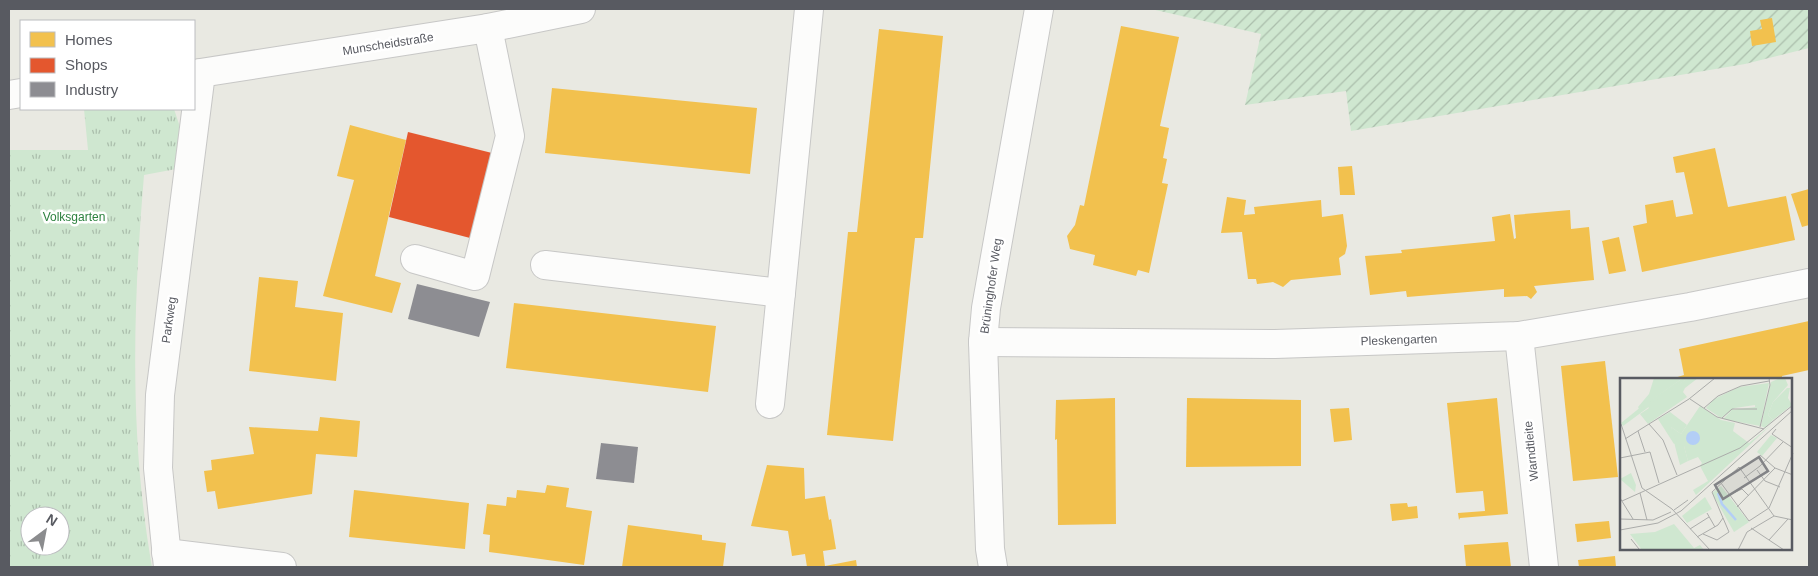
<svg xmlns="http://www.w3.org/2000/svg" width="1818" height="576" font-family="Arial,sans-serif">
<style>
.grass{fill:url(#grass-tufts);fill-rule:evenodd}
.garden{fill:url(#garden-furrows)}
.homes{fill:#f2c14e}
.shops{fill:#e4572e}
.industry{fill:#8d8d92}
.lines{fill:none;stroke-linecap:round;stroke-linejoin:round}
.minor-casing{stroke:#c7c7c6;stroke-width:30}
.minor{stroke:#fcfcfb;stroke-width:28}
.labels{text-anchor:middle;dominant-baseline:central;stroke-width:5;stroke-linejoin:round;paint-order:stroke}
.street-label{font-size:12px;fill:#585a61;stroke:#fff}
.park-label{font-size:12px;fill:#2e8240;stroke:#fff}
.inset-river{fill:none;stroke:#b3cef6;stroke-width:2.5}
.inset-road{fill:none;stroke:#abacaa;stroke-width:1}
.view{fill:#838487;fill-opacity:0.15;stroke:#838487;stroke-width:2.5}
.inset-edge{fill:none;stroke:#585a61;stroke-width:2.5}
</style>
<defs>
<pattern id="grass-tufts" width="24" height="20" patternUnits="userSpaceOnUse" patternTransform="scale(1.25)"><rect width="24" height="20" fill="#cfe7d0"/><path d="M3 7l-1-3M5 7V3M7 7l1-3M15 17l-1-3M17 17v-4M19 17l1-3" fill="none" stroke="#abbeac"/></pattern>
<pattern id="garden-furrows" width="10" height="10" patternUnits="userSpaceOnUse" patternTransform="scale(1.25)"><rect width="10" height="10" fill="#cfe7d0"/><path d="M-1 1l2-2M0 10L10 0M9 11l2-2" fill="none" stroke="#abbeac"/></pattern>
</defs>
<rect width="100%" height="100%" fill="#e9e9e2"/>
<path class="grass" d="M 84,109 L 174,109 L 181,130 L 176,169 L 144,175 C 133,306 129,437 152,567 L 9,567 L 9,150 L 88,150 ZM 30,516 L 60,516 L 60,546 L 30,546 Z"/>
<polygon class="garden" points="1151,9 1809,9 1809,48 1745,64 1351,131 1346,91 1245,105 1261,34"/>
<g class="homes">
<polygon points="1772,18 1776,42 1752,46 1750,31 1762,29 1760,20"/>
<polygon points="1121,26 1179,37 1160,126 1169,128 1163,158 1167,159 1162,183 1168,184 1149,273 1138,270 1136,276 1093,265 1095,255 1070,249 1067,236 1075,225 1080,205 1084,206"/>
<polygon points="879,29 943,36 923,238 915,238 893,441 827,435 848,232 857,232"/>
<polygon points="552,88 757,108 750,174 545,153"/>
<polygon points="350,125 406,140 375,276 401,283 392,313 323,296 354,180 337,176"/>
<polygon points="1715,148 1728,207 1786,196 1795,240 1642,272 1633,226 1647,223 1645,205 1673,200 1676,217 1693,214 1684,172 1676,173 1673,157"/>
<polygon points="1352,166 1355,195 1340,195 1338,167"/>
<polygon points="1809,189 1809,225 1802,227 1791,194"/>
<polygon points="1227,197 1246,200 1244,215 1255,214 1254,207 1321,200 1322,217 1343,214 1347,246 1345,254 1339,258 1341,275 1291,280 1283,287 1273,282 1257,284 1256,279 1248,279 1242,232 1221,233"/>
<polygon points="1570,210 1571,229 1589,227 1594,280 1534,286 1537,292 1531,299 1527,296 1504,297 1504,289 1407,297 1406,291 1370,295 1365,256 1402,253 1401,250 1495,241 1492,217 1510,214 1514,239 1516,238 1514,215"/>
<polygon points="1619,237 1626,271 1609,274 1602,241"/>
<polygon points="259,277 298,281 295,307 343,313 336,381 249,371"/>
<polygon points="514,303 716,326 708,392 506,368"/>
<polygon points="1809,321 1809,370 1782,376 1782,380 1668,380 1684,375 1679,349"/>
<polygon points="1605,361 1618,477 1573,481 1561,366"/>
<polygon points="1115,398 1116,524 1058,525 1057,439 1055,440 1056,400"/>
<polygon points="1187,398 1301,400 1301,466 1186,467"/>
<polygon points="1497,398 1508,514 1460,518 1459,520 1458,513 1485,511 1483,491 1456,493 1447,403"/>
<polygon points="1349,408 1352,440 1334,442 1330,409"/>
<polygon points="320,417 360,421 357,457 316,454 312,494 218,509 215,491 207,492 204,471 212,470 211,460 254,454 249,427 318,431"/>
<polygon points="767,465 804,468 805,499 825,496 829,520 831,519 836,549 823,551 825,566 856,560 857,567 807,567 805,554 792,556 788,531 751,526"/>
<polygon points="547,485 569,488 566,507 592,511 584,565 489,552 490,535 483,534 487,504 506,506 507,497 516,498 517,490 545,493"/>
<polygon points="354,490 469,503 465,549 349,537"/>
<polygon points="1407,503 1408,507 1417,506 1418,518 1392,521 1390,504"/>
<polygon points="1609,521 1611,538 1577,542 1575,524"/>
<polygon points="628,525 702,535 702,540 726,543 723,567 622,567"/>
<polygon points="1508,542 1511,567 1466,567 1464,545"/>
<polygon points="1615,556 1616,567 1579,567 1578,560"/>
</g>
<polygon class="shops" points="408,132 496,154 474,239 389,217"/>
<g class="industry">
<polygon points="417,284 490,302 479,337 408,319"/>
<polygon points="601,443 638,447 634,483 596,479"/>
</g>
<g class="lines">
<g class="minor-casing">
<g id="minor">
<polyline points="194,74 488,28 581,9"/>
<polyline points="9,95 21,93"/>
<polyline points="415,259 475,276 510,136 488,28"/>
<polyline points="545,265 781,293"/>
<polyline points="1519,336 1544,567"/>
<polyline points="983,342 1275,344 1519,336 1690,307 1809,283"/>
<polyline points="770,404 809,9"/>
<polyline points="166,553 282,567"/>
<polyline points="168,567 158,468 160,395 201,73"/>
<polyline points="993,567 990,549 983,342 986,308 1039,9"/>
</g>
</g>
<use href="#minor" class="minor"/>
</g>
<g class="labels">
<g class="street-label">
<text transform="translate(388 44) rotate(-9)">Munscheidstraße</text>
<text transform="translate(991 286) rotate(-82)">Brüninghofer Weg</text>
<text transform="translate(169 320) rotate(-82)">Parkweg</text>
<text transform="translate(1399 340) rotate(-2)">Pleskengarten</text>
<text transform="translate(1531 451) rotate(-96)">Warndtleite</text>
</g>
<g class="park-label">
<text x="74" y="217">Volksgarten</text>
</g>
</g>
<g transform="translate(1620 378)">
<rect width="172" height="172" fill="#e9e9e2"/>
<path d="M 63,0 L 68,0 L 3,48 L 1,45 L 22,28 ZM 149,5 L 140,48 L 103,41 L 112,32 L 135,29 L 135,27 L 115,30 L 101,40 L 86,30 L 94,21 L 119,9 ZM 167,10 L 170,10 L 168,20 L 172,27 L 153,42 L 148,37 L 153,24 ZM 80,28 L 101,42 L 115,45 L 113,53 L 129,65 L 152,46 L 76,117 L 73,112 L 88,103 L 80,88 L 82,85 L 78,79 L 68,83 L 64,68 L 55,68 L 51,49 L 61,56 ZM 11,95 L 16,107 L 15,114 L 0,101 ZM 101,108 L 129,144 L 114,154 L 92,115 Z" fill="#cfe7d0"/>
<path d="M 34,0 L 63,0 L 19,31 L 18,29 L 29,16 ZM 160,0 L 165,0 L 168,7 L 153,24 L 148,37 L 153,42 L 145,50 L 141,48 L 151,4 ZM 85,119 L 92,131 L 67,145 L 62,138 Z" fill="#cfe7d0"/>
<path d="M 54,146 L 74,170 L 80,167 L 84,172 L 22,172 L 10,156 L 35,154 Z" fill="#cfe7d0"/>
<path d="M 68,0 L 78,0 L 65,10 L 63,14 L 67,19 L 28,46 L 20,36 L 29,30 L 27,28 ZM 50,34 L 67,47 L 61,56 L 51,49 L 57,64 L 54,66 L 38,41 ZM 151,57 L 157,60 L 142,78 L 137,74 ZM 59,66 L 64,68 L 68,83 L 60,87 L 55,68 Z" fill="#cfe7d0"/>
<path d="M66 60a7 7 0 1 1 14 0a7 7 0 1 1-14 0Z" fill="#b3cef6"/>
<path class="inset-river" d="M 98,115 L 102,126 L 116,142"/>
<path class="inset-road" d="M 70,21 L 97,39 L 144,51M 84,30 L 98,18 L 121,8 L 149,3M 102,40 L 112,31 L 137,31M 1,46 L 22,110 L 52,131 L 90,172M 29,46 L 43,62 L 57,97M 140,49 L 150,7 L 149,0M 156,51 L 152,56 L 173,70M 18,53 L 25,74M 5,61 L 69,21 L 95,0M 140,77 L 155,90 L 173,97M 0,80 L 30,74 L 39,105M 137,92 L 145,103 L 160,109M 124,100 L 140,88 L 163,64M 101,105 L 129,143 L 149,130 L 173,75M 20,115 L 27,142M 107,118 L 122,111 L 129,118M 0,120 L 13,141M 2,123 L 120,70 L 173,27M 117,129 L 155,90M 54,132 L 68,122M 87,135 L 95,149M 0,141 L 33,142 L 51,134M 131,150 L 164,172M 70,151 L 89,139M 0,152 L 38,145 L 61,133 L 173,32M 83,156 L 97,162 L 109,154 L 103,140M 77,159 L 98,147 L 103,140 L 92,114 L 119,89 L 154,138 L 173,142M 11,161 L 19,171 L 16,172M 149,162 L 168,141M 118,172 L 127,154 L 154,138"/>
<path class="view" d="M 139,79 L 148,93 L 103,121 L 95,107 Z"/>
<rect width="172" height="172" class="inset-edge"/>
</g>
<rect width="1818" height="576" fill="none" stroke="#585a61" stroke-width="20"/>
<rect x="20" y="20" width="175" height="90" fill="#ffffff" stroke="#bcbdc0"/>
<rect x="30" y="32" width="25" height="15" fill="#f2c14e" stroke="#bcbdc0"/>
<text x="65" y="45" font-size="15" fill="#585a61">Homes</text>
<rect x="30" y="58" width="25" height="15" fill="#e4572e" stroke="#bcbdc0"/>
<text x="65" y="70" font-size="15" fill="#585a61">Shops</text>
<rect x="30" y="82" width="25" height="15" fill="#8d8d92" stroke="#bcbdc0"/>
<text x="65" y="95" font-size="15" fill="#585a61">Industry</text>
<g transform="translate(45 531) rotate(32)"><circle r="24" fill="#ffffff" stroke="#bcbdc0"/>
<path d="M0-4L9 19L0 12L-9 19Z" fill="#8b8c8e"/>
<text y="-8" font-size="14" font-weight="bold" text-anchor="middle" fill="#585a61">N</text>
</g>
</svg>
